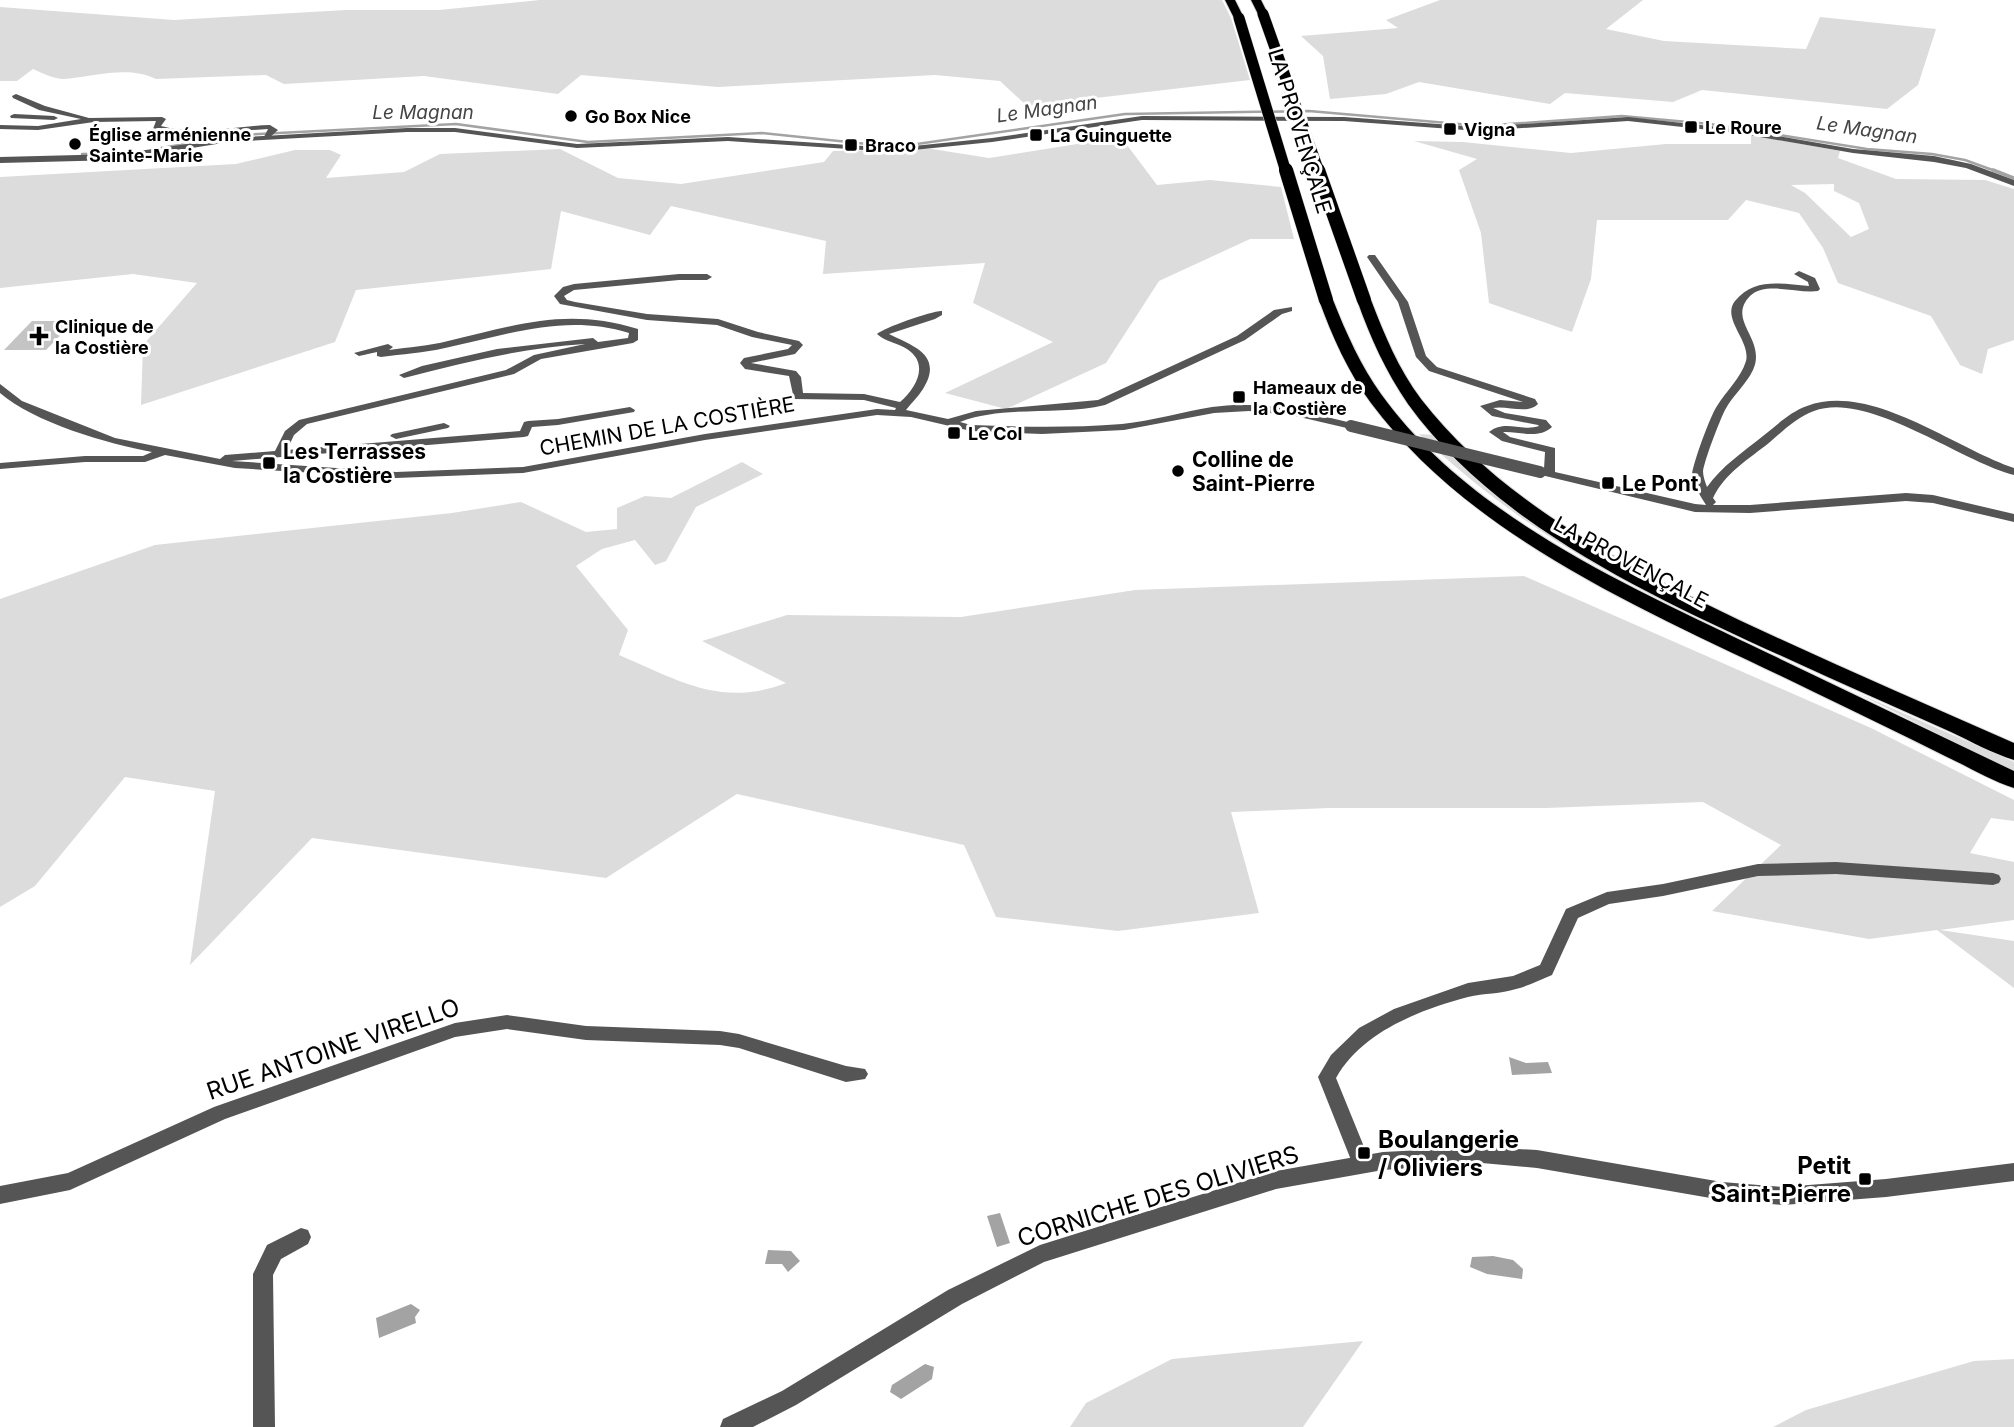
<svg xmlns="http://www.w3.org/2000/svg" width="2014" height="1427" font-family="Inter,sans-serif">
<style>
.green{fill:#dcdcdc;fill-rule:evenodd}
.water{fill:#a3a3a3}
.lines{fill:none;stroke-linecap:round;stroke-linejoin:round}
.stream-far1{stroke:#a3a3a3;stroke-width:2.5}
.stream{stroke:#a3a3a3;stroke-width:3.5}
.building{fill:#c4c4c4}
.motorway-casing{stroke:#dbdbdb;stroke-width:2}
.minor{fill:#555;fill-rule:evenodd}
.tertiary{fill:#555;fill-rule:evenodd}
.motorway{fill:#000;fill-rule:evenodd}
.motorway-bridge-far1-casing{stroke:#dbdbdb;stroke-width:12;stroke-linecap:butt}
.motorway-bridge-casing{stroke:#dbdbdb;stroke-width:15;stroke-linecap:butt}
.minor-bridge{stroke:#555;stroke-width:12}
.motorway-bridge-far1{stroke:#000;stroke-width:11}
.motorway-bridge{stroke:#000;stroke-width:14}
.poi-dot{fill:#000;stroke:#fff;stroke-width:2.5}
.labels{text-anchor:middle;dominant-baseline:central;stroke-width:6;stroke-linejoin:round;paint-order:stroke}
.far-poi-label{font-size:18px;font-weight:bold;fill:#000;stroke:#fff;text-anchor:start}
.far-water-label{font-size:19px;font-style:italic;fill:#444;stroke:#fff}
.street-label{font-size:21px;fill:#000;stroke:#fff}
.poi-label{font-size:21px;font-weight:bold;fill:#000;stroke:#fff;text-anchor:start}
.near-street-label{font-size:24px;fill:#000;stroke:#fff}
.near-poi-label{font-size:24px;font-weight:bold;fill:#000;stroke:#fff;text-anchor:start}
</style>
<rect width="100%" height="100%" fill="#fff"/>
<g class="green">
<path d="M 540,0 L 1222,0 L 1231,18 L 1250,80 L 1027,106 L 1000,81 L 935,75 L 718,87 L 581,75 L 558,94 L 424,76 L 284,84 L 266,75 L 156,79 C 126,65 95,77 64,79 C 54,79 42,73 33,69 L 17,81 L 0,81 L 0,7 L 174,20 L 346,10 L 439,10 Z"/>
<polygon points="1440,0 1643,0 1606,29 1664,41 1806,49 1820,17 1936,29 1918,85 1887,109 1702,90 1673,102 1565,93 1550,104 1419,82 1386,94 1330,99 1323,56 1301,36 1398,28 1386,20"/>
<path d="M 1751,135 L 1840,151 L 1838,158 L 1896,179 L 1985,180 L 2014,189 L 2014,340 L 1988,349 L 1982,374 L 1960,365 L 1931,316 L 1838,283 L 1823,248 L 1799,213 L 1746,200 L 1728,220 L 1597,220 L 1591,279 L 1572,332 L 1489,303 L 1481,233 L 1459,170 L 1477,159 L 1414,141 L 1463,142 L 1571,153 L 1666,144 L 1751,144 ZM 1834,184 L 1834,191 L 1859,203 L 1869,229 L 1851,237 L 1805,193 L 1791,185 Z"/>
<polygon points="1121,137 1157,185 1210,180 1281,187 1294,239 1250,239 1159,281 1106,363 1006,409 945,393 1053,342 973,303 985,263 823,274 826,241 671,206 650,235 561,211 551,269 356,290 335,342 141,405 143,345 197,283 133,274 0,288 0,177 236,164 295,150 330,150 341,155 326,178 404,172 440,154 560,149 618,178 681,184 824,162 833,151 932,149 989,158"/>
<path d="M 1419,434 L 1435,435 L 1587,555 L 1675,607 C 1575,557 1501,511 1419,434 Z"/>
<path d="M 742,462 L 763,474 L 696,507 L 666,561 L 655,565 L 635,540 L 602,549 L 576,566 L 628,630 L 619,655 C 678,680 721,708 786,683 L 702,641 L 787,615 L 961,617 L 1135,590 L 1524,576 L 1871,728 L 2014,800 L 2014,821 L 1991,818 L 1970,853 L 2014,862 L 2014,920 L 1940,930 L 2014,941 L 2014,988 L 1937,930 L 1869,939 L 1712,911 L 1781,845 L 1703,802 L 1546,808 L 1329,808 L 1231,812 L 1259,913 L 1118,931 L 996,917 L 964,845 L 737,794 L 606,878 L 312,838 L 190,965 L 215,791 L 125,777 L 35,886 L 0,907 L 0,599 L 155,545 L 452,513 L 521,502 L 586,532 L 617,529 L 617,508 L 645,496 L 671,498 Z"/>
<polygon points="1853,691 2014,762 2014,772"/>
<polygon points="1363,1341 1303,1427 1070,1427 1086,1403 1172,1359"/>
<polygon points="2014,1359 2014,1427 1773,1427 1806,1410 1974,1361"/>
</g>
<g class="water">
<polygon points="1509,1057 1526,1063 1548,1062 1552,1073 1512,1075"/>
<polygon points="1000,1213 1010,1243 997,1247 987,1216"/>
<polygon points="768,1250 791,1251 800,1261 788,1272 782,1264 765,1264"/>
<polygon points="1493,1256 1513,1260 1523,1269 1522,1279 1487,1274 1470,1267 1472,1257"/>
<polygon points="411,1304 420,1310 415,1317 416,1323 379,1338 376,1318"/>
<polygon points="925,1364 934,1367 932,1379 901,1399 890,1392 892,1385"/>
</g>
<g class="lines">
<g class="stream-far1">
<polyline points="155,149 240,135 456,124 588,142 762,133 896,147 1125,114 1309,111 1482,126 1622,116 1710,124 1867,149 1932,154 1965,160 1998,172"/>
<polyline points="82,154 131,153"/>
</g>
<polyline class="stream" points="1993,170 2014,178"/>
</g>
<polygon class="building" points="32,321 74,321 46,350 4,350"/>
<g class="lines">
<g class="motorway-casing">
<g id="motorway">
<polygon points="1225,0 1235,0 1244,18 1243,20 1235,20"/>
<polygon points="1251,0 1261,0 1268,14 1267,16 1259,16"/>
<path d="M 1326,296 L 1333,300 C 1346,333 1361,366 1381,394 C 1467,514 1622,583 1751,645 C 1839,687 1926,729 2014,771 L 2014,788 C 1991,781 1969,767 1947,757 C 1903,735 1858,713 1814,692 C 1661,617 1476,544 1371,403 C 1348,372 1332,336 1319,300 Z"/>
<path d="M 1364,296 L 1371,300 C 1384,334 1399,370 1421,399 C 1505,507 1632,569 1754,627 C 1840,667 1927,705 2014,743 L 2014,760 C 1992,753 1972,742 1951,732 C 1911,714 1870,696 1830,678 C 1684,611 1505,538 1408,404 C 1386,372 1370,337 1357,300 Z"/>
</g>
</g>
<g class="minor">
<path d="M 16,94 L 45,106 L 89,118 L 162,117 L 166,119 L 161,126 C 195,136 235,126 270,125 L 278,130 L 268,139 L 264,137 L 268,129 L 195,134 L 167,133 L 153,129 L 156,121 L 94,122 L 38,130 L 0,129 L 0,125 L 38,126 L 81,119 L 39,110 L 13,98 L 12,96 Z"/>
<polygon points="14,114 54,116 58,118 54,120 11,118 10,116"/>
<path d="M 1369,255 L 1375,255 L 1408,302 L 1426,356 L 1437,367 L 1535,399 L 1538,404 C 1527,415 1507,405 1493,408 L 1505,413 L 1546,420 L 1552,427 C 1537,440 1520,431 1503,432 L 1510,437 L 1555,448 L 1555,472 L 1695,504 L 1706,505 C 1701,497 1694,486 1692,476 C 1691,468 1711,414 1717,406 C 1726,391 1741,378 1746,361 C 1751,341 1721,319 1735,301 C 1755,277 1781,284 1809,286 L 1808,282 L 1794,274 L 1799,271 L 1815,278 L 1820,289 L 1818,291 C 1798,294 1766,281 1750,296 C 1726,321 1767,339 1753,370 C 1746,385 1732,396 1725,410 C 1719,422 1705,459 1703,471 C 1703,476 1705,482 1707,487 C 1722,466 1743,452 1763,436 C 1777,425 1790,412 1807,406 C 1871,382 1954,448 2014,468 L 2014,475 C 1960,461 1867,390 1814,411 C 1797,417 1784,430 1770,442 C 1749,459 1725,473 1713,498 L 1716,502 L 1713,505 L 1750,505 L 1906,493 L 1933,495 L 2014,514 L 2014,522 L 1933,503 L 1906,501 L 1750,513 L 1695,512 L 1537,474 L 1537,470 L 1544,469 L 1545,452 L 1502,441 L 1489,432 C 1505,419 1522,432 1539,426 L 1538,425 L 1492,416 L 1480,406 L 1500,400 L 1523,402 L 1429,371 L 1416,357 L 1398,302 L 1367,257 Z"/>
<path d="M 679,274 L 707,274 L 712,277 L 707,280 L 679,280 L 574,290 L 564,296 L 567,300 L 575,302 L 647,314 L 718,319 L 758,332 L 799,341 L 803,345 L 795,354 L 751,363 L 796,371 L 801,377 L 803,393 L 864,394 L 900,402 C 916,388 930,364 907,349 C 898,343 886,342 877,334 C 883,328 934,310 942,311 L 942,315 L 935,319 L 889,334 C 913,346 944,355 923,389 C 918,397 911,403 906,410 L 948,419 L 976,411 L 1098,400 L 1237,336 L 1274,310 L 1292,307 L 1292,311 L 1282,314 L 1245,340 L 1105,405 C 1059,416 1003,405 960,422 L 971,425 C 1021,427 1071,428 1122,424 C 1152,421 1182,412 1212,407 C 1260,400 1308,412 1355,424 L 1357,426 L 1351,429 L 1291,415 L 1249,411 L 1214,413 L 1124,430 L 1042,434 L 971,431 L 911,417 L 877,415 L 705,440 L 523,473 L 396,478 L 235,468 L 165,455 L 145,462 L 85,462 L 0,469 L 0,463 L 85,456 L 143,456 L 152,452 C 108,444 33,422 0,393 L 0,384 L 22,401 L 115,438 L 220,459 L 225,455 L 275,451 L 285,431 L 299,420 L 506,370 L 534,355 L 585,344 C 523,348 464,362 404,378 L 399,375 L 422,366 L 497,349 L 593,338 L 598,342 L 628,338 L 629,333 C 565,313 507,335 445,348 C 424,353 402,354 381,357 L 377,356 L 377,352 L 359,356 L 354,353 L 388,344 L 393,347 L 389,350 C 409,347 429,346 448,341 C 517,325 566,307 638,329 L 638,340 L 633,343 L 541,359 L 514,374 L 307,424 L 294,435 L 287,450 L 520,431 L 524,422 L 528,421 L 558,419 L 630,407 L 635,410 L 634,412 L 558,425 L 532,427 L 528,436 L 524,437 L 232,461 L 396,472 L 523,467 L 705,434 L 877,409 L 895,410 L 896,408 L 864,400 L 794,399 L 789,376 L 745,369 L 740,363 L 744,358 L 788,349 L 792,345 L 752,337 L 717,325 L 647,320 L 560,304 L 554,296 L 563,287 L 574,284 Z"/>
<polygon points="444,423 450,426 448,428 396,439 390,436 392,434"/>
<path d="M 1836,862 L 1993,873 L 1999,875 L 2001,879 L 1999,883 L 1993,885 L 1836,874 L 1758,876 L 1663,896 L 1609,904 L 1578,918 L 1552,975 C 1540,980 1528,986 1516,989 C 1501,994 1484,993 1468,997 C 1419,1010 1362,1032 1336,1078 L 1371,1164 L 1369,1170 L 1362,1173 L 1355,1170 L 1318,1077 L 1331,1055 L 1359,1028 L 1394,1009 L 1468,983 L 1513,976 L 1540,965 L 1566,909 L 1607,892 L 1663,884 L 1758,864 Z"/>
<polygon points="507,1015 586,1026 720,1031 739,1034 846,1066 865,1069 868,1074 865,1079 846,1082 739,1048 720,1045 586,1040 507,1029 455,1037 225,1119 70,1190 0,1204 0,1186 68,1173 214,1107 455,1023"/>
<polygon points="301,1228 308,1230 311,1237 308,1244 281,1259 273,1275 275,1427 253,1427 253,1274 267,1245"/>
</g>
<g class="tertiary">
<polygon points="1142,116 1344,117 1478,127 1628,117 1737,129 1853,149 1934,156 1971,164 2014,180 2014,186 1966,168 1934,162 1853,153 1737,133 1628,121 1478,131 1344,121 1142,120 992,142 894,152 728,141 577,148 455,132 407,132 229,142 118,160 0,163 0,157 118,154 229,138 407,128 455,128 577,144 728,137 894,148 992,138"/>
<polygon points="1482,1147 1537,1150 1722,1182 1783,1187 1886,1179 2014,1163 2014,1181 1886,1197 1783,1205 1722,1200 1537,1168 1482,1163 1383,1170 1276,1189 1044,1262 962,1304 796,1405 753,1427 720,1427 723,1419 782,1391 948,1290 1040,1245 1276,1171 1383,1152"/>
</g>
<use href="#motorway" class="motorway"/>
<g class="motorway-bridge-far1-casing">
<g id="motorway-bridge-far1">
<polyline points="1263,14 1319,172"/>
<polyline points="1239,18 1286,172"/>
</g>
</g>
<g class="motorway-bridge-casing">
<g id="motorway-bridge">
<polyline points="1286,170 1326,300"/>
<polyline points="1318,170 1364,300"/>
</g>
</g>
<polyline class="minor-bridge" points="1351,426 1540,472"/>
<use href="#motorway-bridge-far1" class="motorway-bridge-far1"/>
<use href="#motorway-bridge" class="motorway-bridge"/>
</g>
<g class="poi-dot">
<circle cx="571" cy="116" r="7"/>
<rect x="1684" y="120" width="14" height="14" rx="3.5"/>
<rect x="1443" y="122" width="14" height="14" rx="3.5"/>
<rect x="1029" y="128" width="14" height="14" rx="3.5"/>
<circle cx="75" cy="144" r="7"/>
<rect x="844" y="138" width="14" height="14" rx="3.5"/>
<path d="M35.5 325.5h7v7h7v7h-7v7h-7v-7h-7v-7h7z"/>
<rect x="1232" y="390" width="14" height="14" rx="3.5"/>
<rect x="947" y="426" width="14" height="14" rx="3.5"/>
<rect x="262" y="456" width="14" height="14" rx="3.5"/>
<circle cx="1178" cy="471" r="7"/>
<rect x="1601" y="476" width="14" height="14" rx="3.5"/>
<rect x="1357" y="1146" width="14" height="14" rx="3.5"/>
<rect x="1858" y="1172" width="14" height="14" rx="3.5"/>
</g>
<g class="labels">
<g class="far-poi-label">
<text x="585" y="116">Go Box Nice</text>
<text x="1705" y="127">Le Roure</text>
<text x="1464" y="129">Vigna</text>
<text x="89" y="134">Église arménienne<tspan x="89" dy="21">Sainte-Marie</tspan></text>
<text x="1050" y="135">La Guinguette</text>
<text x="865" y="145">Braco</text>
<text x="55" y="326">Clinique de<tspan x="55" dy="21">la Costière</tspan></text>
<text x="1253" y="387">Hameaux de<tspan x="1253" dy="21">la Costière</tspan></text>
<text x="968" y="433">Le Col</text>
</g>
<g class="far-water-label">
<text transform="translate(1047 109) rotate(-8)">Le Magnan</text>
<text x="423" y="112">Le Magnan</text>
<text transform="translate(1867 130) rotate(8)">Le Magnan</text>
</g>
<g class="street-label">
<text transform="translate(1300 131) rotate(73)">LA PROVENÇALE</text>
<text transform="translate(667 426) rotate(-10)">CHEMIN DE LA COSTIÈRE</text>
<text transform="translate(1631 562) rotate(28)">LA PROVENÇALE</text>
</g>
<g class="poi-label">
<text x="283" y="451">Les Terrasses<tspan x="283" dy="24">la Costière</tspan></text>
<text x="1192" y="459">Colline de<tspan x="1192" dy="24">Saint-Pierre</tspan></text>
<text x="1622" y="483">Le Pont</text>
</g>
<g class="near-street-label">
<text transform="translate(333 1049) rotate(-19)">RUE ANTOINE VIRELLO</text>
<text transform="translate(1158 1196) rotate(-17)">CORNICHE DES OLIVIERS</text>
</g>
<g class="near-poi-label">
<text x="1378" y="1139">Boulangerie<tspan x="1378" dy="28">/ Oliviers</tspan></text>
<text x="1851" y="1165" text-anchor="end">Petit<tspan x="1851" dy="28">Saint-Pierre</tspan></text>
</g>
</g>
</svg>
